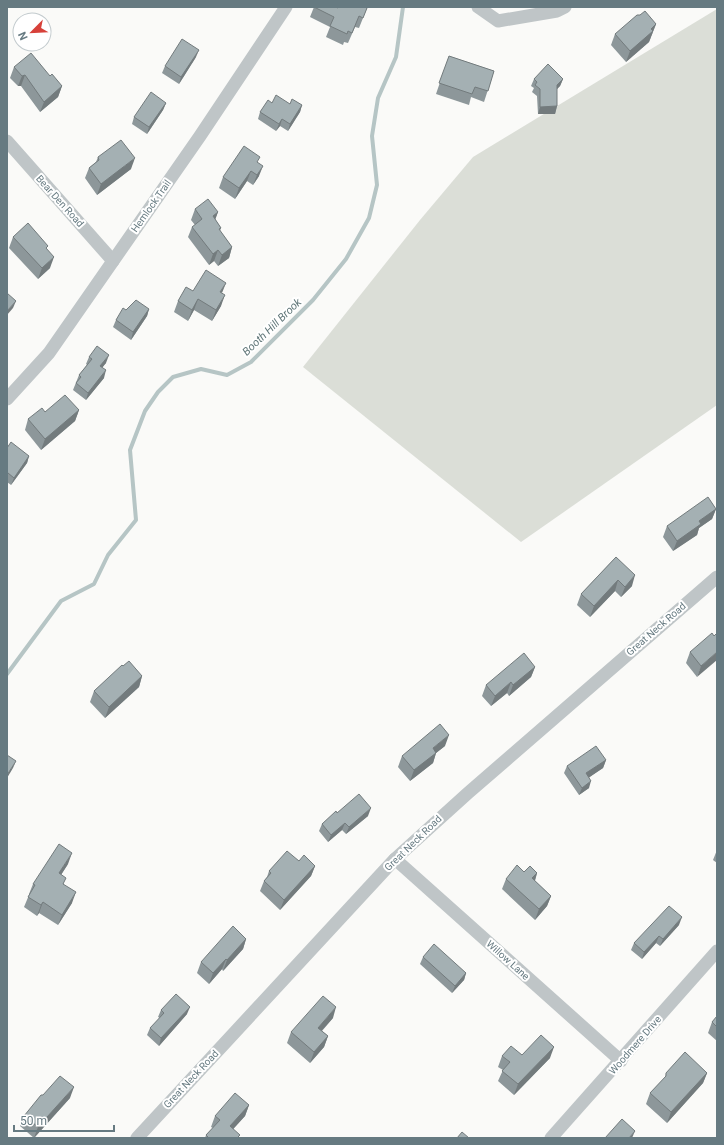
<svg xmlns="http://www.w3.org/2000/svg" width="724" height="1145" font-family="Roboto,sans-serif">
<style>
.green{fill:#dbded7}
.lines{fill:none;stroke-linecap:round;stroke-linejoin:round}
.stream{stroke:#b6c5c5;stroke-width:4}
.minor{stroke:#bfc5c7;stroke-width:13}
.wall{fill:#8d979a}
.shaded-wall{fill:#737b7d}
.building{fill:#a4b0b3;stroke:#737b7d}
.labels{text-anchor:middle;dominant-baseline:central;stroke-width:4;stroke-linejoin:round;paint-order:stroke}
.street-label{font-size:10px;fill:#667a81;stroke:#fff}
.water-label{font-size:11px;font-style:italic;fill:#62787a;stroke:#fff}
</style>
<rect width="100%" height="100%" fill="#fafaf8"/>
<polygon class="green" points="717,9 717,405 521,542 303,367 420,220 473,157"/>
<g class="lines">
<polyline class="stream" points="7,674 61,601 94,584 108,555 136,520 130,450 145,411 158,392 173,377 201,369 227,375 251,362 313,300 346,259 369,218 377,185 372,136 378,98 396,57 403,7"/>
<g class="minor">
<polyline points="478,7 498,21 557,11 565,7"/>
<polyline points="7,141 113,261"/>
<polyline points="7,399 49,353 200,136 286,7"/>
<polyline points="395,859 621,1061"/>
<polyline points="137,1138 395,859 468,793 717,577"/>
<polyline points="551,1138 717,951"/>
</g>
</g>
<g class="wall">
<polygon points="314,7 364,7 367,8 359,28 355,27 348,43 344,42 343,45 326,37 330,27 310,17"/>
<polygon points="656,24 649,42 626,62 611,45 615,34"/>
<polygon points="449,56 494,71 484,102 471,97 469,105 436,94"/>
<polygon points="196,57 179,84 162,73 165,66"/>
<polygon points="14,67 50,76 62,86 58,97 40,112 21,86 18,86 10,78"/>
<polygon points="534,79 563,79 560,86 557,89 557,106 555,114 538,114 537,96 532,92 534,88 531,86"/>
<polygon points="166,103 163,110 147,134 132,124 134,117"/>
<polygon points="272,103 302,105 300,112 288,131 280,126 276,131 258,119 260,112"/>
<polygon points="98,157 131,169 97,195 85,178 89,168 96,162"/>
<polygon points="258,162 259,176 253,185 247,181 235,199 219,188 223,177"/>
<polygon points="195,209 218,212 215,219 221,228 220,231 232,247 229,258 218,266 214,261 209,265 188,237 192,227 195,225 191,220"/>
<polygon points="13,237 47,249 50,268 38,279 9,248"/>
<polygon points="193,291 222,293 221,306 212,321 194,310 188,321 174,312 178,301"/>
<polygon points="149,309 147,316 131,340 113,327 116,320 126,310"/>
<polygon points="89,357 106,363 102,367 104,378 86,400 73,390 79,375 87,365 86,364"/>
<polygon points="79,410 75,421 41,450 25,430 28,419"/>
<polygon points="7,448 29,456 27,463 11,485 7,482"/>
<polygon points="716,509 712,519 699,528 697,535 673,551 663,537 667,526"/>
<polygon points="616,557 632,586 621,597 615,591 590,617 577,605 581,594"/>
<polygon points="714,636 697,677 686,663 690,652"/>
<polygon points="123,666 142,676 139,687 105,718 90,702 94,691"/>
<polygon points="535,667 531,677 509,696 507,693 491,706 482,696 486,685"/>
<polygon points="445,746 436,753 433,763 410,781 398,767 402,756"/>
<polygon points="606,760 603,768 589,777 589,788 579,795 564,773 567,766"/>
<polygon points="337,813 368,816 346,834 342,830 328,842 319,831 322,824"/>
<polygon points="717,850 717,863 713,860"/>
<polygon points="299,861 315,866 311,876 280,910 260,891 264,881 267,877 269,871"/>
<polygon points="68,864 61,875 64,885 72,903 58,925 39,913 37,916 24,907 29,895 29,894 33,884"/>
<polygon points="524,872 537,873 535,881 551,896 547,906 535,920 502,889 506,879"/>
<polygon points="679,925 660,946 656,943 642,959 631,950 634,943"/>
<polygon points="246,939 243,949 223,971 222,969 209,984 197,973 201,962"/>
<polygon points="423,957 466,973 464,980 452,993 420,964"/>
<polygon points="161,1010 187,1014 159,1046 147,1035 150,1028 160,1018 158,1017"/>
<polygon points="717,1016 717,1041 708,1033 712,1022"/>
<polygon points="333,1018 322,1031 328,1036 324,1047 310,1063 287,1043 291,1032"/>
<polygon points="522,1055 550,1058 514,1095 498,1081 503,1070 498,1067 502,1056"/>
<polygon points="666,1073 707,1073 703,1083 667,1123 646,1104 650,1093 665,1078"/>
<polygon points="70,1098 34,1138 20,1126 24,1116"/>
<polygon points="249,1105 245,1116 233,1129 239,1138 205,1138 206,1135 213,1128 211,1127 215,1116"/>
</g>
<g class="shaded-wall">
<polygon points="656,24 649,42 626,62 630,51 651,29"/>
<polygon points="199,50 196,57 179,84 181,77"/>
<polygon points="25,75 21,86 18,86 22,76"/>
<polygon points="563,79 560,86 554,92 557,85"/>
<polygon points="62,86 58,97 40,112 44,102"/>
<polygon points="166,103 163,110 147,134 149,127"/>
<polygon points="302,105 300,112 288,131 290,124"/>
<polygon points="557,106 555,114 538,114 540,107"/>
<polygon points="282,119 280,126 276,131 279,124"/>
<polygon points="135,158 131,169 97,195 101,184"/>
<polygon points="263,166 259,176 253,185 257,175"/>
<polygon points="251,171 247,181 235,199 239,188"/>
<polygon points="218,212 214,223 213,216"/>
<polygon points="232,247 229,258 218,266 222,255"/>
<polygon points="218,250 214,261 209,265 213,254"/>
<polygon points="54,257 50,268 38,279 42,268"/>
<polygon points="226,283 222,293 220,292"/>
<polygon points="225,295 221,306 212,321 216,310"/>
<polygon points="198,299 194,310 188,321 192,310"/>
<polygon points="16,301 13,308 7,315 7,311"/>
<polygon points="149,309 147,316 131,340 133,332"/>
<polygon points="109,355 106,363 98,373 100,366"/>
<polygon points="106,370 104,378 86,400 88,393"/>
<polygon points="79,410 75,421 41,450 45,439"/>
<polygon points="29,456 27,463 11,485 14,478"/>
<polygon points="716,509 712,519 699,528 697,535 673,551 677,541 699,521"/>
<polygon points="635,575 632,586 621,597 625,587"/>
<polygon points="618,580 615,591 590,617 594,606"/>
<polygon points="717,652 717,660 697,677 701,666"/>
<polygon points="535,667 531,677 509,696 513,685"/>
<polygon points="142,676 139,687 105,718 109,707"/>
<polygon points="511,682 507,693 491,706 495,696"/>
<polygon points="449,735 445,746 436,753 433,763 410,781 414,770 433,748"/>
<polygon points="606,760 603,768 584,781 586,773"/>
<polygon points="16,761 13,768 7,778 7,775"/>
<polygon points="591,781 589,788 579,795 582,788"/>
<polygon points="371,808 368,816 346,834 349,827"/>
<polygon points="345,823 342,830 328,842 331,835"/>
<polygon points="72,853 68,864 55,884 59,873"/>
<polygon points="315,866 311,876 280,910 284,900"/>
<polygon points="537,873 534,883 532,878"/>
<polygon points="76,892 72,903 58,925 62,915"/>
<polygon points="551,896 547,906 535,920 539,909"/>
<polygon points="43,902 39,913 37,916 41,905"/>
<polygon points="682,917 679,925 660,946 663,939"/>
<polygon points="659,936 656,943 642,959 644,952"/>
<polygon points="246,939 243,949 223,971 227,960"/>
<polygon points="226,959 222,969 209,984 213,973"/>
<polygon points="466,973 464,980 452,993 455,986"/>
<polygon points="190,1007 187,1014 159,1046 161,1038"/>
<polygon points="336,1007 333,1018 314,1039 318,1028"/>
<polygon points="328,1036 324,1047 310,1063 314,1052"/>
<polygon points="554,1047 550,1058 514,1095 518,1084"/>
<polygon points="707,1073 703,1083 667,1123 671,1112"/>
<polygon points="74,1087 70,1098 34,1138 38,1127"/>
<polygon points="249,1105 245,1116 226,1137 230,1126"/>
<polygon points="635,1131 632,1138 629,1138"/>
</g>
<g class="building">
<polygon points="314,7 336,7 338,8 338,7 364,7 367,8 363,18 359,16 352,33 348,31 347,34 330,26 334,17"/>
<polygon points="645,11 656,24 651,29 653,31 630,51 615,34 637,15 640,15"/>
<polygon points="182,39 199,50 181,77 165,66"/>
<polygon points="31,53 50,76 52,74 62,86 44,102 25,75 22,76 14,67"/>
<polygon points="449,56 494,71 488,91 475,87 472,94 439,83"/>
<polygon points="548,64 563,79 557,85 557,106 540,107 540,89 535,85 537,82 534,79"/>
<polygon points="151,92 166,103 149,127 134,117"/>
<polygon points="276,95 290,104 292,99 302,105 290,124 282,119 279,124 260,112 268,100 272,103"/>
<polygon points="121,140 135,158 101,184 89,168 99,160 98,157"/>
<polygon points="244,146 260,157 257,162 263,166 257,175 251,171 239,188 223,177"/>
<polygon points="208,199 218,212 213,216 221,228 219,229 232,247 222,255 218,250 213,254 192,227 202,219 195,209"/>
<polygon points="28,223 48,246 46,248 54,257 42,268 13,237"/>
<polygon points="206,270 226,283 220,292 225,295 216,310 198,299 192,310 178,301 186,287 193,291"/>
<polygon points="7,293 16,301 7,311"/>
<polygon points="136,300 149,309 133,332 116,320 123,308 126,310"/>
<polygon points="97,346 109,355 100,366 106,370 88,393 76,383 81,377 79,375 92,359 89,357"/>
<polygon points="65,395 79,410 45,439 28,419 42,408 45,412"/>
<polygon points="11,442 29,456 14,478 8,473 7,474 7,448"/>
<polygon points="708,497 716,509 699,521 701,524 677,541 667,526"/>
<polygon points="616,557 635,575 625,587 618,580 594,606 581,594"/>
<polygon points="712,633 714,636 717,633 717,652 701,666 690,652"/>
<polygon points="524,653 535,667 513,685 511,682 495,696 486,685"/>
<polygon points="129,661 142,676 109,707 94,691 122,665 123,666"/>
<polygon points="440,724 449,735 433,748 436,753 414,770 402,756"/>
<polygon points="596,746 606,760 586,773 591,781 582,788 567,766"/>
<polygon points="7,755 16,761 7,775"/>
<polygon points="359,794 371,808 349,827 345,823 331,835 322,824 336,811 337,813"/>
<polygon points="59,844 72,853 59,873 66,878 63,884 76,892 62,915 43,902 41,905 28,897 35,885 33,884"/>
<polygon points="287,851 299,861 304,855 315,866 284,900 264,881 271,873 269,871"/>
<polygon points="517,865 524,872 530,866 537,873 532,878 551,896 539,909 506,879"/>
<polygon points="669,906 682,917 663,939 659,936 644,952 634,943"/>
<polygon points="233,926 246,939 227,960 226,959 213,973 201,962"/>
<polygon points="434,944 466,973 455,986 423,957"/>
<polygon points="176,994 190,1007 161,1038 150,1028 164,1013 161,1010"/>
<polygon points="323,996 336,1007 318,1028 328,1036 314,1052 291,1032"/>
<polygon points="717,1016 717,1027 712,1022"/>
<polygon points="541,1035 554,1047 518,1084 502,1071 510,1062 502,1056 511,1046 522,1055"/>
<polygon points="685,1052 707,1073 671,1112 650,1093 666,1076 666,1073"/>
<polygon points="60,1076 74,1087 38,1127 24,1116 41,1095 43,1095"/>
<polygon points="235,1093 249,1105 230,1126 240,1135 237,1138 209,1138 206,1135 220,1120 215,1116"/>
<polygon points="622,1119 635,1131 629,1138 605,1138"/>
<polygon points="462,1132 469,1138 457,1138"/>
</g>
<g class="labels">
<g class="street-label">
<text transform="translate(60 201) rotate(48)">Bear Den Road</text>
<text transform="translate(151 206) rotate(-55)">Hemlock Trail</text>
<text transform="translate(656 629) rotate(-41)">Great Neck Road</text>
<text transform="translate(413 843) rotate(-44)">Great Neck Road</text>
<text transform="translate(508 960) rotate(42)">Willow Lane</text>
<text transform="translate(635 1045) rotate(-49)">Woodmere Drive</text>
<text transform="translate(191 1079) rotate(-47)">Great Neck Road</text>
</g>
<g class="water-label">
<text transform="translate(272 327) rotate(-44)">Booth Hill Brook</text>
</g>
</g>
<rect width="724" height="1145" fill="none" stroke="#667a81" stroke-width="16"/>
<g transform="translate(32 32) rotate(246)"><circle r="19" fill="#ffffff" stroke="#c2cacd"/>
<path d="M0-3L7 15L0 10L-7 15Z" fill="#d7413a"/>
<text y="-6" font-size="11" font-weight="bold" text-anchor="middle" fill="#667a81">N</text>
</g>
<path d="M14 1125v6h100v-6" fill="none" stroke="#667a81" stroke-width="2"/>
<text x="20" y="1125" font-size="12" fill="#667a81" stroke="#ffffff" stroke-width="3" paint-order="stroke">50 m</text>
</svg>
